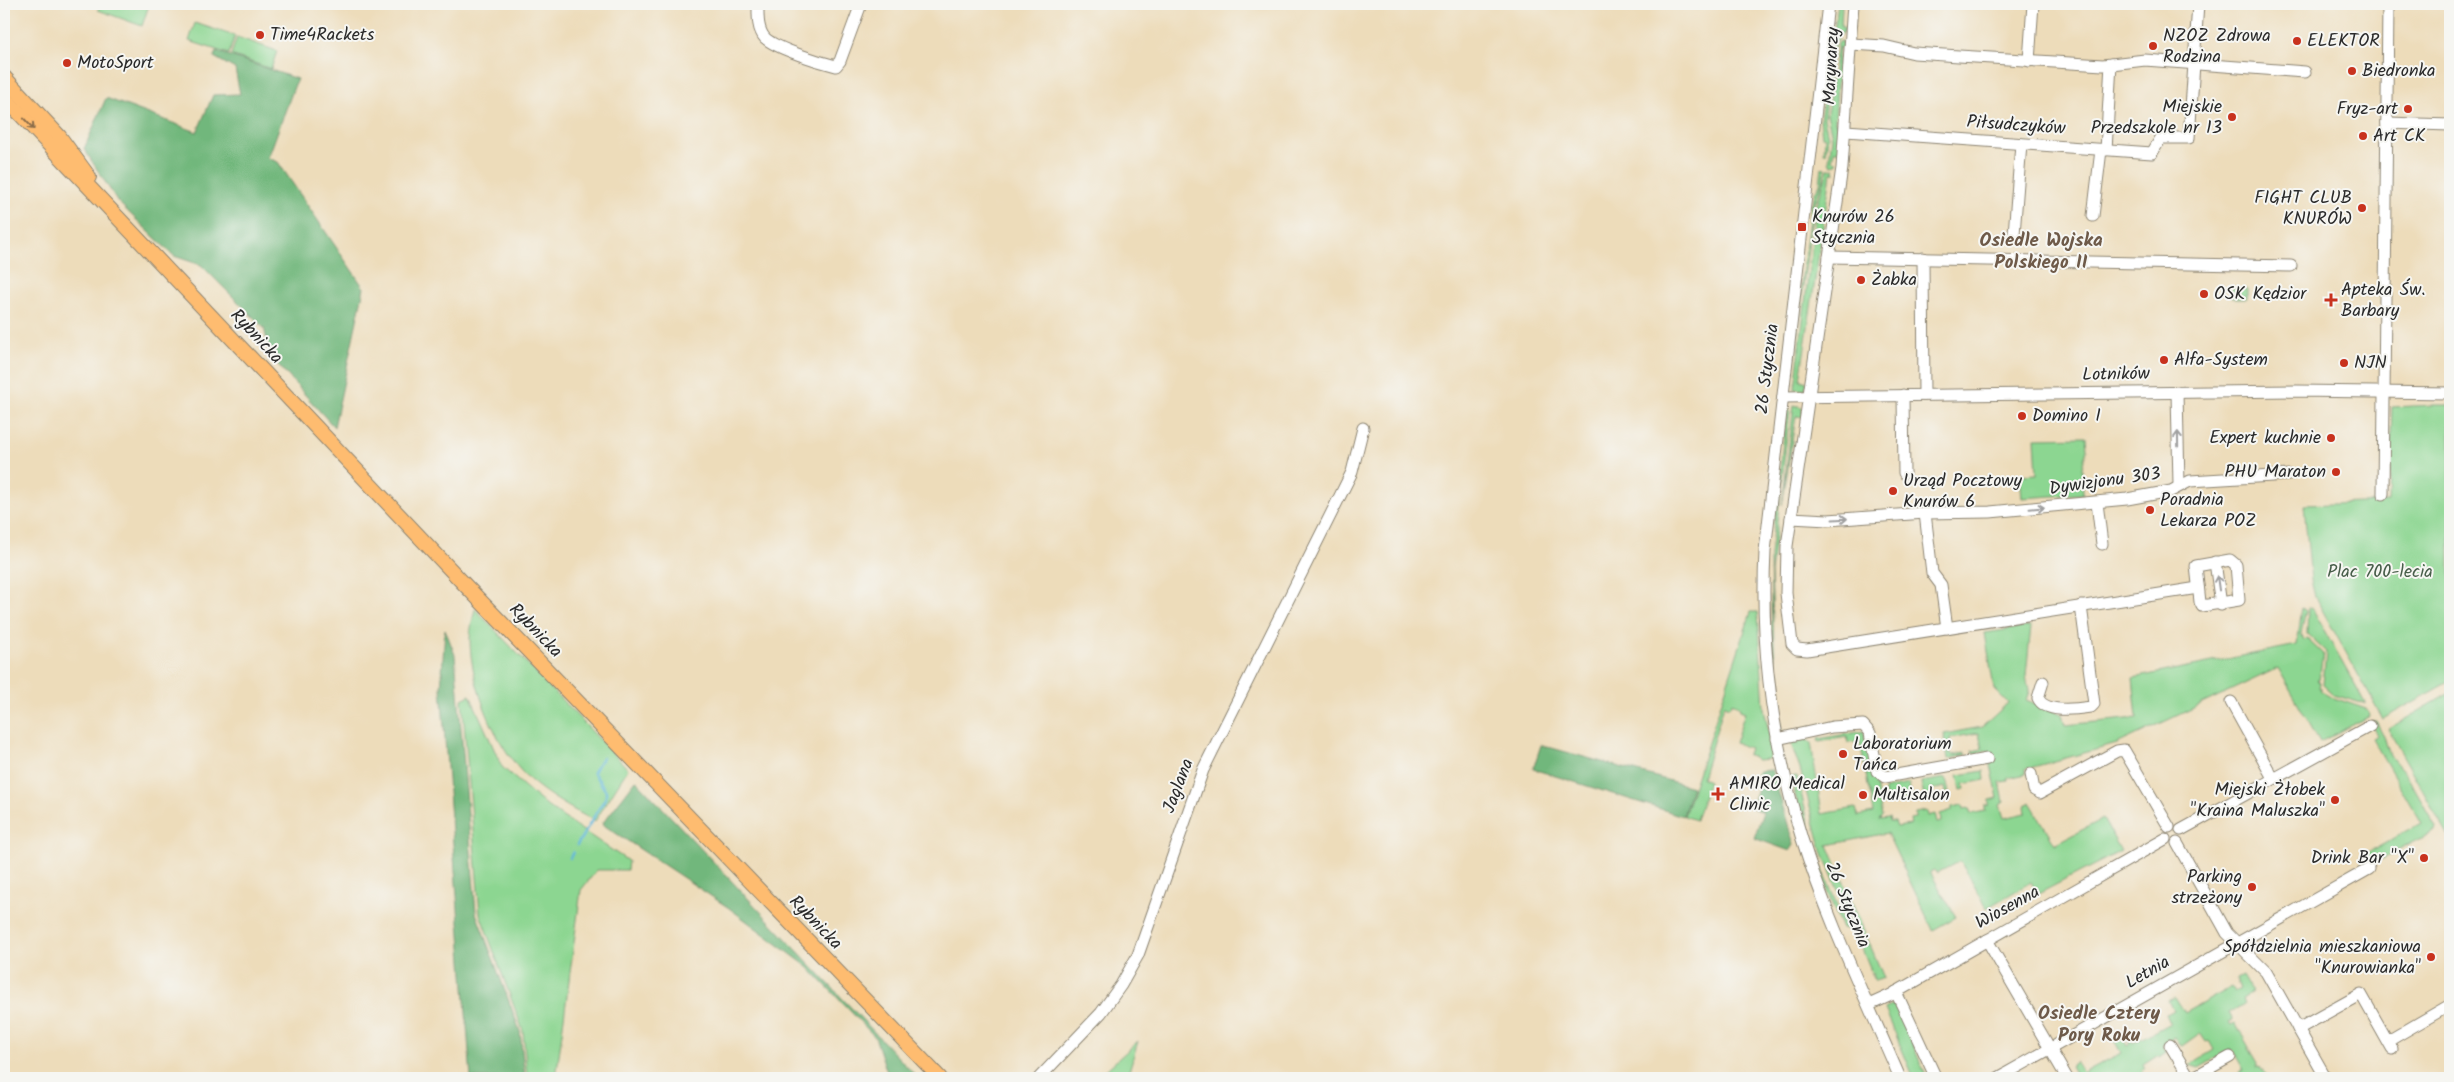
<svg xmlns="http://www.w3.org/2000/svg" width="2454" height="1082" font-family="Kalam,sans-serif">
<style>
.green{fill:#8cd691;stroke:#5c805e}
.forest{fill:#71b77b;stroke:#4e7153}
.lines{fill:none;stroke-linecap:round;stroke-linejoin:round}
.stream{stroke:#5eb6db;stroke-width:2.5}
.minor-casing{stroke:#8c8472;stroke-width:13}
.major-casing{stroke:#8c8472;stroke-width:16}
.minor{stroke:#fff;stroke-width:11}
.major{stroke:#febc70;stroke-width:14}
.oneway{stroke:#8a6c4a}
.oneway2{stroke:#a0a0a0}
.poi-dot{fill:#c8321e;stroke:#f6f6f2;stroke-width:2}
.labels{text-anchor:middle;dominant-baseline:central;stroke-width:4;stroke-linejoin:round;paint-order:stroke}
.poi-label{font-size:18px;fill:#2b2b2b;stroke:#f6f6f2;text-anchor:start}
.street-label{font-size:18px;fill:#2b2b2b;stroke:#f6f6f2}
.park-label{font-size:18px;fill:#485e4a;stroke:#f6f6f2}
.neighbourhood-label{font-size:19px;font-weight:bold;fill:#6e5a49;stroke:#f6f6f2}
</style>
<rect width="100%" height="100%" fill="#f6f6f2"/>
<filter id="ink" filterUnits="userSpaceOnUse"><feTurbulence type="fractalNoise" baseFrequency=".02" numOctaves="2"/><feDisplacementMap in="SourceGraphic" scale="10" xChannelSelector="R" yChannelSelector="G"/><feConvolveMatrix kernelMatrix="1 2 1 2 8 2 1 2 1" color-interpolation-filters="sRGB"/></filter>
<filter id="wash" filterUnits="userSpaceOnUse"><feTurbulence type="fractalNoise" baseFrequency=".0096" numOctaves="4" result="noise"/><feDisplacementMap in="SourceGraphic" scale="20" xChannelSelector="R" yChannelSelector="G"/><feGaussianBlur stdDeviation="1.12" result="paint"/><feColorMatrix in="noise" values="0 0 0 0 0 0 0 0 0 0 0 0 0 0 0 0 0 1.4 0 .05"/><feComposite in="paint" operator="in"/></filter>
<g filter="url(#wash)">
<rect width="100%" height="100%" fill="#eddcba"/>
<g class="green">
<polygon points="100,4 145,4 149,5 142,26 98,10"/>
<polygon points="1838,4 1842,4 1841,27 1846,28 1835,42 1829,71 1824,118 1828,137 1826,153 1824,153 1825,137 1822,136 1820,119"/>
<polygon points="195,23 235,36 229,54 189,41"/>
<polygon points="237,37 277,51 271,69 231,55"/>
<polygon points="1842,41 1844,48 1839,48 1835,123 1843,124 1840,151 1834,151 1832,160 1836,161 1836,164 1831,165 1829,161 1832,137 1827,114 1838,42"/>
<polygon points="1822,167 1825,168 1823,181 1813,208 1790,386 1789,384 1811,203 1813,202 1815,192 1820,184"/>
<polygon points="1834,168 1835,173 1831,173 1800,380 1807,382 1805,390 1795,389 1816,208 1828,169"/>
<polygon points="2247,288 2247,298 2231,298 2231,289"/>
<polygon points="1794,405 1802,407 1803,417 1796,416 1782,505"/>
<polygon points="2435,405 2450,405 2450,681 2383,719 2315,597 2311,580 2304,505 2389,502 2392,407"/>
<polygon points="1787,408 1790,410 1771,573 1776,691 1782,735 1773,681 1770,556"/>
<polygon points="2086,437 2087,449 2082,467 2083,494 2022,498 2020,475 2037,474 2035,438"/>
<polygon points="2311,607 2365,703 2365,704 2334,695 2323,685 2326,652 2307,634 2308,608"/>
<polygon points="2302,608 2306,611 2301,633 2304,640 2307,639 2323,654 2319,680 2317,680 2320,683 2319,688 2322,688 2320,690 2334,698 2369,710 2370,716 2320,742 2278,668 2117,744 2026,769 2026,774 2008,778 2008,781 2000,782 2004,802 2000,805 2004,818 2026,813 2025,806 2030,802 2055,844 2103,819 2121,851 2038,894 2031,882 1987,908 1960,861 1937,873 1934,870 1930,872 1956,917 1933,930 1887,833 1828,845 1884,978 1875,981 1822,851 1800,769 1790,741 1806,739 1811,743 1822,814 1856,808 1858,816 1873,813 1860,742 1848,743 1847,737 1819,742 1818,739 1864,731 1866,748 1869,748 1882,816 1879,819 1889,818 1890,822 1895,822 1897,827 1911,825 1910,819 1915,818 1915,813 1927,811 1928,816 1935,814 1937,823 1941,822 1940,815 1952,811 1952,807 1963,805 1964,809 1969,808 1971,814 1985,811 1985,806 1989,805 1989,800 1998,798 1988,751 1973,754 1972,751 1982,749 1979,733 1950,738 1950,753 1953,755 1965,753 1966,755 1948,759 1944,734 1982,727 2008,703 1994,689 1985,633 2031,626 2026,675 2029,691 2026,700 2062,714 2065,725 2137,718 2133,678 2297,645"/>
<path d="M 475,609 L 628,769 L 595,821 C 571,809 550,797 530,780 C 496,749 470,684 470,639 C 470,629 473,618 475,609 Z"/>
<polygon points="1751,612 1758,612 1764,708 1773,753 1768,759 1757,760 1747,754 1749,748 1735,743 1745,712 1740,710 1739,706 1732,703 1729,707 1724,705 1702,778 1709,781 1696,820 1684,816"/>
<polygon points="2450,693 2450,742 2446,748 2450,757 2450,839 2388,729"/>
<polygon points="470,695 502,767 548,807 628,861 627,870 597,870 581,890 556,1078 527,1078 523,1031 480,914 462,699"/>
<polygon points="2373,721 2376,721 2384,736 2390,756 2406,774 2436,827 2435,831 2367,867 2361,857 2421,823 2372,738 2377,735 2370,723"/>
<polygon points="1984,771 1985,780 1964,784 1965,789 1961,790 1958,775"/>
<polygon points="1797,776 1815,850 1847,930 1842,929 1812,853 1790,777"/>
<polygon points="1946,778 1949,792 1946,793 1945,787 1931,790 1931,795 1924,797 1921,782"/>
<polygon points="1909,784 1912,799 1904,800 1903,795 1894,796 1894,802 1887,803 1884,789"/>
<polygon points="2242,976 2252,993 2242,999 2244,1004 2229,1013 2233,1020 2229,1022 2231,1025 2235,1023 2258,1063 2257,1067 2260,1067 2267,1078 2242,1078 2239,1073 2244,1070 2232,1049 2199,1068 2189,1065 2214,1050 2209,1041 2206,1042 2200,1033 2182,1046 2179,1045 2174,1038 2162,1045 2166,1052 2159,1057 2157,1055 2143,1064 2145,1069 2142,1071 2147,1078 2077,1078 2070,1066 2076,1062 2083,1073 2121,1053 2114,1040 2121,1036 2127,1046 2130,1044 2126,1037 2128,1036 2133,1043 2170,1023 2166,1014 2173,1010 2168,1001 2175,997 2185,1013 2232,987 2235,992 2240,989 2236,979"/>
<polygon points="1892,1004 1898,1011 1927,1078 1914,1078 1885,1009"/>
<polygon points="1138,1041 1127,1078 1097,1078"/>
</g>
<g class="forest">
<polygon points="216,51 297,79 268,158 278,162 364,288 334,427 271,357 264,328 201,265 174,256 118,202 84,149 106,98 197,132 213,95 240,94 235,69 214,57"/>
<polygon points="445,629 455,655 476,913 520,1031 525,1078 471,1078 441,688"/>
<polygon points="1541,745 1692,787 1683,816 1533,769"/>
<polygon points="1772,770 1794,845 1790,851 1754,838 1763,812 1752,808 1759,780 1754,778 1759,771"/>
<polygon points="636,780 912,1072 918,1078 889,1078 875,1037 808,967 729,908 602,824"/>
</g>
<g class="lines">
<g class="stream">
<polyline points="577,845 606,797 606,791 593,772 603,757"/>
<polyline points="570,858 573,852"/>
</g>
</g>
</g>
<g filter="url(#ink)">
<g class="lines">
<g class="minor-casing">
<g id="minor">
<path d="M 758,4 C 758,15 757,29 765,38 C 777,49 820,62 836,66 L 840,61 L 861,4"/>
<path d="M 1828,4 L 1765,551 C 1760,649 1773,745 1802,839 C 1827,919 1867,1001 1900,1078"/>
<polyline points="1853,4 1842,168 1787,546 1786,593 1792,644 1797,649 1807,650 2198,588"/>
<polyline points="1851,44 1884,46 1914,53 1959,56 2103,65 2145,60 2305,72"/>
<polyline points="2029,61 2033,4"/>
<polyline points="2387,123 2450,125"/>
<polyline points="1846,131 2152,153 2161,138 2189,138 2198,4"/>
<polyline points="2106,150 2111,64"/>
<polyline points="2093,216 2101,150"/>
<polyline points="2014,234 2021,144"/>
<polyline points="1829,257 2291,266"/>
<polyline points="1923,258 1924,395"/>
<polyline points="2177,392 2179,485"/>
<polyline points="1903,395 1904,473"/>
<polyline points="1783,397 2297,391 2450,393"/>
<polyline points="2383,494 2388,4"/>
<polyline points="2097,503 2102,544"/>
<polyline points="1925,513 1932,573 1941,585 1947,628"/>
<polyline points="1791,518 1828,520 1925,513 1990,512 2127,499 2171,491 2190,481 2289,475"/>
<polygon points="2230,560 2236,565 2239,600 2202,606 2200,602 2196,566"/>
<polyline points="2215,562 2221,605"/>
<path d="M 2043,682 L 2038,698 C 2045,714 2077,709 2091,707 L 2094,704 L 2081,606"/>
<polyline points="2231,702 2273,778"/>
<polyline points="1777,739 1832,727 1863,725 1870,733 1877,771 1885,777 1987,759"/>
<polyline points="2031,774 2034,790 2040,793 2117,751 2124,750 2169,827"/>
<polyline points="2181,830 2370,726"/>
<polyline points="2177,843 2227,933 2266,972 2326,1078"/>
<polyline points="1987,940 2067,1078"/>
<polyline points="1896,992 1936,1078"/>
<polyline points="1869,1005 1891,995 2165,839"/>
<polyline points="2298,1029 2361,994 2392,1049"/>
<polyline points="2388,1041 2450,1005"/>
<polyline points="2170,1045 2190,1078"/>
<polyline points="1039,1078 1101,1013 1121,985 1138,955 1203,770 1352,472 1363,428"/>
<polyline points="1998,1078 2369,869"/>
<polyline points="2192,1078 2230,1057"/>
</g>
</g>
<g class="major-casing">
<g id="major">
<polyline points="4,77 59,136 89,177"/>
<polyline points="4,97 466,586 940,1078"/>
</g>
</g>
<use href="#minor" class="minor"/>
<use href="#major" class="major"/>
</g>
<defs><path id="oneway-shaft" d="M-6 0H5M1.5-3L5.5 0L1.5 3" fill="none" stroke-width="1.6" stroke-linecap="round" stroke-linejoin="round" transform="scale(1.25)"/></defs>
<use class="oneway" href="#oneway-shaft" transform="translate(29 124) rotate(47)"/>
<g class="oneway2">
<use href="#oneway-shaft" transform="translate(2178 439) rotate(-91)"/>
<use href="#oneway-shaft" transform="translate(2037 508) rotate(-5)"/>
<use href="#oneway-shaft" transform="translate(1840 519) rotate(-3)"/>
<use href="#oneway-shaft" transform="translate(2218 583) rotate(-98)"/>
</g>
</g>
<g class="poi-dot">
<circle cx="260" cy="35" r="5"/>
<circle cx="2297" cy="41" r="5"/>
<circle cx="2153" cy="46" r="5"/>
<circle cx="67" cy="63" r="5"/>
<circle cx="2352" cy="71" r="5"/>
<circle cx="2408" cy="109" r="5"/>
<circle cx="2232" cy="117" r="5"/>
<circle cx="2363" cy="136" r="5"/>
<circle cx="2362" cy="208" r="5"/>
<rect x="1797" y="222" width="10" height="10" rx="2.5"/>
<circle cx="1861" cy="280" r="5"/>
<circle cx="2204" cy="294" r="5"/>
<path d="M2328.5 292.5h5v5h5v5h-5v5h-5v-5h-5v-5h5z"/>
<circle cx="2164" cy="360" r="5"/>
<circle cx="2344" cy="363" r="5"/>
<circle cx="2022" cy="416" r="5"/>
<circle cx="2331" cy="438" r="5"/>
<circle cx="2336" cy="472" r="5"/>
<circle cx="1893" cy="491" r="5"/>
<circle cx="2150" cy="510" r="5"/>
<circle cx="1843" cy="754" r="5"/>
<path d="M1715.5 786.5h5v5h5v5h-5v5h-5v-5h-5v-5h5z"/>
<circle cx="1863" cy="795" r="5"/>
<circle cx="2335" cy="800" r="5"/>
<circle cx="2424" cy="858" r="5"/>
<circle cx="2252" cy="887" r="5"/>
<circle cx="2431" cy="957" r="5"/>
</g>
<g class="labels">
<g class="poi-label">
<text x="270" y="35">Time4Rackets</text>
<text x="2163" y="36">NZOZ Zdrowa<tspan x="2163" dy="21">Rodzina</tspan></text>
<text x="2307" y="41">ELEKTOR</text>
<text x="77" y="63">MotoSport</text>
<text x="2362" y="71">Biedronka</text>
<text x="2222" y="107" text-anchor="end">Miejskie<tspan x="2222" dy="21">Przedszkole nr 13</tspan></text>
<text x="2398" y="109" text-anchor="end">Fryz-art</text>
<text x="2373" y="136">Art CK</text>
<text x="2352" y="198" text-anchor="end">FIGHT CLUB<tspan x="2352" dy="21">KNURÓW</tspan></text>
<text x="1812" y="217">Knurów 26<tspan x="1812" dy="21">Stycznia</tspan></text>
<text x="1871" y="280">Żabka</text>
<text x="2341" y="290">Apteka Św.<tspan x="2341" dy="21">Barbary</tspan></text>
<text x="2214" y="294">OSK Kędzior</text>
<text x="2174" y="360">Alfa-System</text>
<text x="2354" y="363">NJN</text>
<text x="2032" y="416">Domino I</text>
<text x="2321" y="438" text-anchor="end">Expert kuchnie</text>
<text x="2326" y="472" text-anchor="end">PHU Maraton</text>
<text x="1903" y="481">Urząd Pocztowy<tspan x="1903" dy="21">Knurów 6</tspan></text>
<text x="2160" y="500">Poradnia<tspan x="2160" dy="21">Lekarza POZ</tspan></text>
<text x="1853" y="744">Laboratorium<tspan x="1853" dy="21">Tańca</tspan></text>
<text x="1729" y="784">AMIRO Medical<tspan x="1729" dy="21">Clinic</tspan></text>
<text x="2325" y="790" text-anchor="end">Miejski Żłobek<tspan x="2325" dy="21">"Kraina Maluszka"</tspan></text>
<text x="1873" y="795">Multisalon</text>
<text x="2414" y="858" text-anchor="end">Drink Bar "X"</text>
<text x="2242" y="877" text-anchor="end">Parking<tspan x="2242" dy="21">strzeżony</tspan></text>
<text x="2421" y="947" text-anchor="end">Spółdzielnia mieszkaniowa<tspan x="2421" dy="21">"Knurowianka"</tspan></text>
</g>
<g class="street-label">
<text transform="translate(1832 66) rotate(-87)">Marynarzy</text>
<text transform="translate(2016 126) rotate(4)">Piłsudczyków</text>
<text transform="translate(256 337) rotate(47)">Rybnicka</text>
<text transform="translate(1768 369) rotate(-83)">26 Stycznia</text>
<text transform="translate(2116 375) rotate(-1)">Lotników</text>
<text transform="translate(2105 482) rotate(-8)">Dywizjonu 303</text>
<text transform="translate(535 631) rotate(46)">Rybnicka</text>
<text transform="translate(1179 786) rotate(-69)">Jaglana</text>
<text transform="translate(1847 905) rotate(68)">26 Stycznia</text>
<text transform="translate(2008 908) rotate(-29)">Wiosenna</text>
<text transform="translate(815 923) rotate(46)">Rybnicka</text>
<text transform="translate(2148 973) rotate(-30)">Letnia</text>
</g>
<g class="park-label">
<text x="2380" y="572">Plac 700-lecia</text>
</g>
<g class="neighbourhood-label">
<text x="2041" y="241">Osiedle Wojska<tspan x="2041" dy="22">Polskiego II</tspan></text>
<text x="2099" y="1014">Osiedle Cztery<tspan x="2099" dy="22">Pory Roku</tspan></text>
</g>
</g>
<rect width="2454" height="1082" fill="none" stroke="#f6f6f2" stroke-width="20"/>
</svg>
